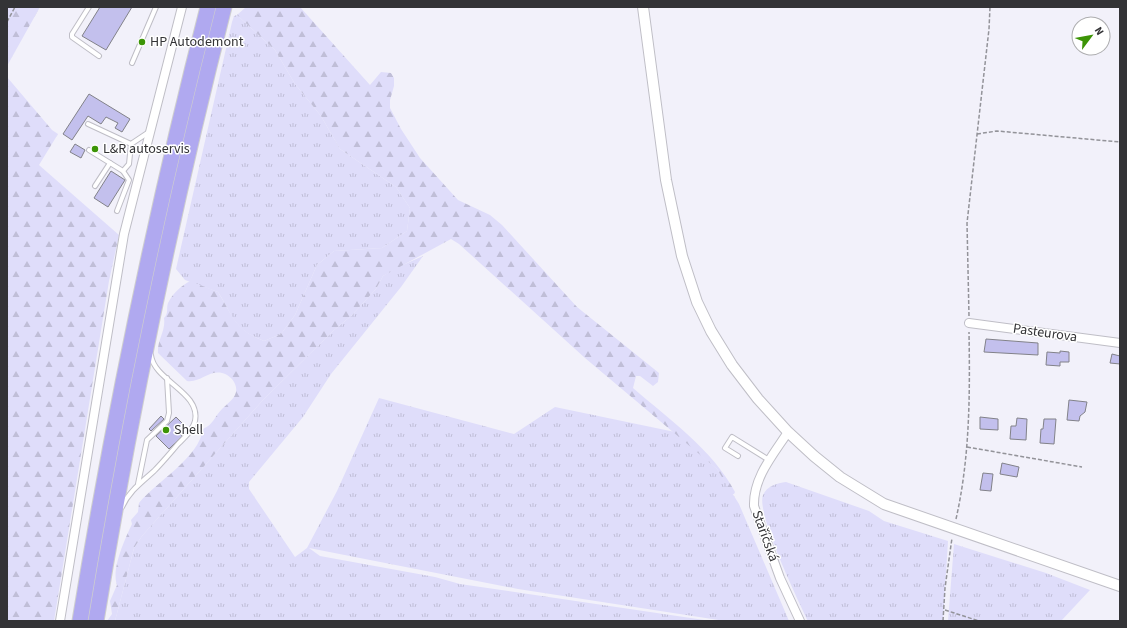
<svg xmlns="http://www.w3.org/2000/svg" width="1127" height="628" font-family="'Source Sans 3',sans-serif">
<style>
.grass{fill:url(#grass-tufts)}
.forest{fill:url(#forest-firs)}
.building{fill:#c3c0ed;stroke:#828289}
.lines{fill:none;stroke-linecap:round;stroke-linejoin:round}
.service-casing{stroke:#bfbec6;stroke-width:6}
.minor-casing{stroke:#bfbec6;stroke-width:10}
.tertiary-casing{stroke:#bfbec6;stroke-width:12}
.motorway-casing{stroke:#cececf;stroke-width:17}
.path{stroke:#939399;stroke-width:1.5;stroke-dasharray:4 2;stroke-linecap:butt}
.service{stroke:#fff;stroke-width:4}
.minor{stroke:#fff;stroke-width:8}
.tertiary{stroke:#fff;stroke-width:10}
.motorway{stroke:#b0a9f0;stroke-width:15}
.poi-dot{fill:#3c9406;stroke:#fff;stroke-width:1.5}
.labels{text-anchor:middle;dominant-baseline:central;stroke-width:3;stroke-linejoin:round;paint-order:stroke}
.poi-label{font-size:14px;fill:#333336;stroke:#fff;text-anchor:start}
.street-label{font-size:14px;fill:#333336;stroke:#fff}
</style>
<defs>
<pattern id="grass-tufts" width="24" height="20" patternUnits="userSpaceOnUse"><rect width="24" height="20" fill="#dfddfa"/><path d="M3 7l-1-3M5 7V3M7 7l1-3M15 17l-1-3M17 17v-4M19 17l1-3" fill="none" stroke="#c0bed7"/></pattern>
<pattern id="forest-firs" width="22" height="20" patternUnits="userSpaceOnUse"><rect width="22" height="20" fill="#dfddfa"/><path d="M5 1l3.5 6h-7zM16 11l3.5 6h-7z" fill="#c0bed7"/></pattern>
</defs>
<rect width="100%" height="100%" fill="#f2f1fa"/>
<g class="grass">
<path d="M 237,15 L 275,50 L 295,84 L 321,116 L 340,149 L 396,187 L 410,208 L 407,231 L 382,248 L 334,251 L 317,265 L 295,315 L 281,334 L 264,341 C 233,329 234,317 218,292 L 185,280 L 176,269 L 232,22 L 234,16 Z"/>
<polygon points="423,256 401,287 331,374 303,417 249,482 249,489 295,557 307,548 337,491 379,398 514,434 555,407 675,432 717,469 739,504 789,621 725,621 518,589 309,548 320,556 435,577 460,584 711,621 115,621 134,548 142,536 263,400 333,331 351,316 376,289 383,276 396,268"/>
<path d="M 786,482 L 869,511 L 884,521 L 948,541 L 943,621 L 808,621 C 798,600 756,513 763,495 C 767,486 777,483 786,482 Z"/>
<polygon points="954,544 1046,573 1090,590 1061,621 948,621"/>
</g>
<g class="forest">
<polygon points="7,7 40,7 7,66"/>
<path d="M 246,7 L 300,7 L 370,85 L 381,72 L 391,73 L 394,78 L 394,86 L 390,100 L 390,108 L 401,129 L 420,158 L 458,200 L 490,215 L 502,225 L 577,307 L 659,373 L 658,382 L 653,386 L 640,376 L 636,376 L 633,388 C 670,420 712,449 735,492 L 734,494 L 732,494 L 717,469 L 585,358 L 459,244 L 451,239 L 383,276 L 376,289 L 351,316 L 333,331 L 263,400 L 142,536 L 134,548 L 115,621 L 107,621 L 112,614 L 110,601 L 117,585 C 111,569 125,539 132,524 L 131,520 L 138,512 L 139,503 C 157,481 199,458 203,429 C 214,424 214,417 222,409 C 230,401 241,395 234,382 C 232,378 227,374 222,373 C 209,370 200,383 187,381 L 158,353 C 157,340 166,331 164,318 C 169,313 166,308 168,303 C 173,293 181,286 190,281 L 218,292 C 233,316 235,330 264,341 L 281,334 L 295,315 L 317,265 L 334,251 L 382,248 L 407,231 L 410,208 L 396,187 L 340,149 L 321,116 L 295,84 L 275,50 L 237,15 Z"/>
<polygon points="7,77 52,130 58,134 39,165 119,235 109,281 54,621 7,621"/>
</g>
<g class="building">
<polygon points="100,7 132,7 106,50 82,36"/>
<polygon points="89,94 130,119 122,132 115,128 118,123 106,117 101,124 88,116 72,140 63,134"/>
<polygon points="75,144 85,150 81,158 70,152"/>
<polygon points="111,171 125,180 108,207 94,198"/>
<polygon points="986,339 1038,343 1038,355 984,352"/>
<polygon points="1060,351 1069,352 1069,362 1060,362 1060,366 1046,365 1047,352 1060,353"/>
<polygon points="1112,354 1120,356 1120,364 1110,363"/>
<polygon points="1069,400 1087,402 1085,412 1080,416 1079,421 1067,420"/>
<polygon points="161,416 164,419 151,431 149,429"/>
<polygon points="176,417 185,426 179,433 182,436 169,449 156,436"/>
<polygon points="980,417 998,419 998,430 980,429"/>
<polygon points="1017,418 1027,419 1026,440 1010,439 1011,426 1016,426"/>
<polygon points="1044,419 1056,419 1054,444 1040,443 1041,429 1043,429"/>
<polygon points="1002,463 1019,467 1017,477 1000,474"/>
<polygon points="983,473 993,474 991,491 980,490"/>
</g>
<g class="lines">
<g class="service-casing">
<g id="service">
<polyline points="89,7 72,34 72,37 99,56"/>
<polyline points="132,63 156,7"/>
<polyline points="88,124 131,144"/>
<polyline points="89,150 123,171 129,164 131,144 149,132"/>
<polyline points="95,186 110,163"/>
<polyline points="117,211 129,180 123,171"/>
<polyline points="738,456 725,448 732,437 769,460"/>
<polyline points="138,484 147,440 167,421 169,413 167,378"/>
<path d="M 122,507 C 129,491 142,482 154,471 C 163,462 171,452 179,443 C 185,437 193,430 195,421 C 201,392 154,381 151,355"/>
</g>
</g>
<g class="minor-casing">
<g id="minor">
<polyline points="969,323 1120,343"/>
<path d="M 788,432 C 773,455 753,478 754,506 L 780,578 L 800,621"/>
<polyline points="60,621 124,234 182,7"/>
</g>
</g>
<g class="tertiary-casing">
<polyline id="tertiary" points="643,7 666,180 682,256 697,302 711,331 732,365 758,399 788,432 814,456 840,477 884,504 1120,586"/>
</g>
<g class="motorway-casing">
<g id="motorway">
<path d="M 80,621 C 114,414 156,210 208,7"/>
<path d="M 96,621 C 130,414 172,210 224,7"/>
</g>
</g>
<g class="path">
<polyline points="7,22 15,7"/>
<polyline points="977,134 997,131 1120,142"/>
<polyline points="969,316 967,223 989,29 990,7"/>
<polyline points="967,447 1082,467"/>
<path d="M 956,519 C 970,457 970,394 969,332"/>
<polyline points="945,610 979,621"/>
<polyline points="943,621 945,588 952,538"/>
</g>
<use href="#service" class="service"/>
<use href="#minor" class="minor"/>
<use href="#tertiary" class="tertiary"/>
<use href="#motorway" class="motorway"/>
</g>
<g class="poi-dot">
<circle cx="142" cy="42" r="4"/>
<circle cx="95" cy="149" r="4"/>
<circle cx="166" cy="430" r="4"/>
</g>
<g class="labels">
<g class="poi-label">
<text x="150" y="42">HP Autodemont</text>
<text x="103" y="149">L&amp;R autoservis</text>
<text x="174" y="430">Shell</text>
</g>
<g class="street-label">
<text transform="translate(1045 333) rotate(8)">Pasteurova</text>
<text transform="translate(765 536) rotate(70)">Staříčská</text>
</g>
</g>
<rect width="1127" height="628" fill="none" stroke="#333336" stroke-width="16"/>
<g transform="translate(1091 36) rotate(58)"><circle r="19" fill="#ffffff" stroke="#adadaf"/>
<path d="M0-3L7 15L0 10L-7 15Z" fill="#3c9406"/>
<text y="-6" font-size="11" font-weight="bold" text-anchor="middle" fill="#333336">N</text>
</g>
</svg>
